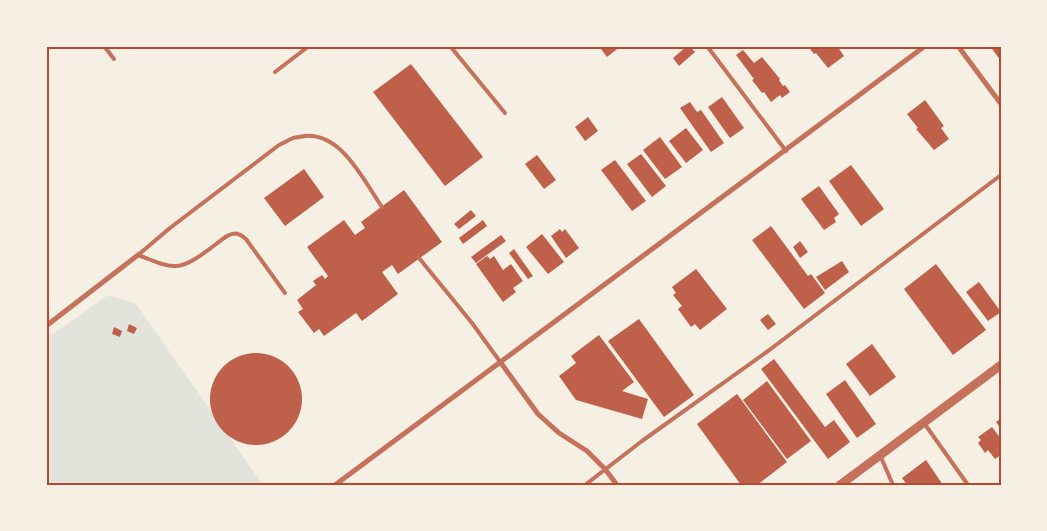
<svg xmlns="http://www.w3.org/2000/svg" width="1047" height="531" font-family="Cabin,sans-serif">
<style>
.green{fill:#e2e4dc}
.building{fill:#bf614a}
.lines{fill:none;stroke-linecap:round;stroke-linejoin:round}
.service{stroke:#c5725c;stroke-width:4}
.minor{stroke:#c5725c;stroke-width:5}
.tertiary{stroke:#c5725c;stroke-width:9}
.neatline{fill:none;stroke:#b5482f;stroke-width:2}
</style>
<rect width="100%" height="100%" fill="#f6efe4"/>
<polygon class="green" points="108,295 136,304 263,485 46,485 46,339"/>
<g class="building">
<polygon points="599,46 621,46 607,57"/>
<polygon points="687,46 689,46 695,52 679,66 673,58"/>
<polygon points="808,46 837,46 844,56 828,68 816,53 814,54"/>
<polygon points="990,46 1001,46 1001,61"/>
<polygon points="743,50 754,63 762,57 780,79 779,80 783,86 785,85 790,92 782,98 780,95 771,102 764,92 762,93 752,80 754,79 736,55"/>
<polygon points="411,64 483,157 445,186 373,92"/>
<polygon points="722,97 744,128 730,138 708,107"/>
<polygon points="925,100 944,126 941,128 949,139 934,150 916,129 918,128 907,114"/>
<polygon points="690,102 697,112 701,110 724,143 711,152 680,108"/>
<polygon points="588,117 598,131 585,141 575,127"/>
<polygon points="686,128 703,150 686,163 669,141"/>
<polygon points="660,137 682,167 665,179 643,150"/>
<polygon points="641,154 666,186 652,197 627,164"/>
<polygon points="537,155 556,180 544,189 525,164"/>
<polygon points="615,160 646,201 632,211 601,170"/>
<polygon points="851,165 884,209 861,226 829,181"/>
<polygon points="304,169 324,197 285,226 264,198"/>
<polygon points="819,186 839,214 834,218 836,222 824,230 801,199"/>
<polygon points="404,190 442,242 398,274 392,265 382,272 398,294 362,321 356,313 324,336 319,329 314,333 298,312 303,309 297,300 316,285 313,281 322,275 325,279 328,276 307,247 344,220 355,235 365,228 361,222"/>
<polygon points="471,210 476,216 459,229 454,224"/>
<polygon points="483,220 487,226 463,244 459,238"/>
<polygon points="771,226 808,276 811,274 825,293 804,309 752,240"/>
<polygon points="560,229 562,232 565,229 579,248 566,258 551,236"/>
<polygon points="542,234 564,262 548,274 526,247"/>
<polygon points="501,235 506,241 476,263 471,257"/>
<polygon points="800,241 808,252 800,258 793,247"/>
<polygon points="514,249 533,276 528,279 509,253"/>
<polygon points="487,256 490,259 494,256 503,270 511,264 523,281 513,288 516,292 503,302 476,264"/>
<polygon points="842,261 849,272 825,290 816,277"/>
<polygon points="936,264 986,330 953,355 904,289"/>
<polygon points="696,269 727,309 700,330 695,324 691,327 678,309 682,306 673,295 676,293 672,287"/>
<polygon points="979,282 1001,312 988,321 966,292"/>
<polygon points="768,314 776,324 768,330 760,320"/>
<polygon points="639,319 694,395 664,417 608,341"/>
<polygon points="129,324 137,328 134,334 127,331"/>
<polygon points="114,327 122,331 120,337 112,334"/>
<polygon points="599,335 634,382 622,391 648,399 642,419 576,400 559,376 576,363 571,356"/>
<polygon points="872,344 896,377 870,396 846,364"/>
<circle cx="256" cy="399" r="46"/>
<polygon points="774,359 825,427 834,420 850,442 828,459 761,369"/>
<polygon points="845,380 876,424 857,438 826,394"/>
<polygon points="767,381 811,441 787,459 743,400"/>
<polygon points="737,394 787,462 757,485 741,485 697,424"/>
<polygon points="1001,418 1001,429 996,422"/>
<polygon points="992,427 1001,439 1001,455 995,459 988,450 985,453 978,443 981,440 978,437"/>
<polygon points="926,460 943,485 907,485 902,478"/>
</g>
<g class="lines">
<g class="service">
<polyline points="104,46 114,59"/>
<polyline points="450,46 505,113"/>
<polyline points="707,46 786,151"/>
<polyline points="275,72 309,46"/>
<path d="M 138,255 L 170,228 L 279,145 C 284,143 288,140 293,138 C 297,137 301,137 305,136 C 342,133 364,181 382,207"/>
<path d="M 138,255 C 150,259 164,267 176,266 C 191,266 215,244 227,236 C 235,232 239,233 246,239 L 285,293"/>
<polyline points="419,258 472,323 501,363"/>
<polyline points="924,423 968,485"/>
<polyline points="880,455 893,485"/>
<polyline points="585,485 642,441 768,351 1001,175"/>
</g>
<g class="minor">
<polyline points="958,46 1001,104"/>
<polyline points="46,326 138,255"/>
<polyline points="501,363 538,414 559,433 587,451 605,469 617,485"/>
<polyline points="335,485 925,46"/>
</g>
<polyline class="tertiary" points="840,485 1001,365"/>
</g>
<rect width="1047" height="531" fill="none" stroke="#f6efe4" stroke-width="95"/>
<rect x="48" y="48" width="952" height="436" class="neatline"/>
</svg>
